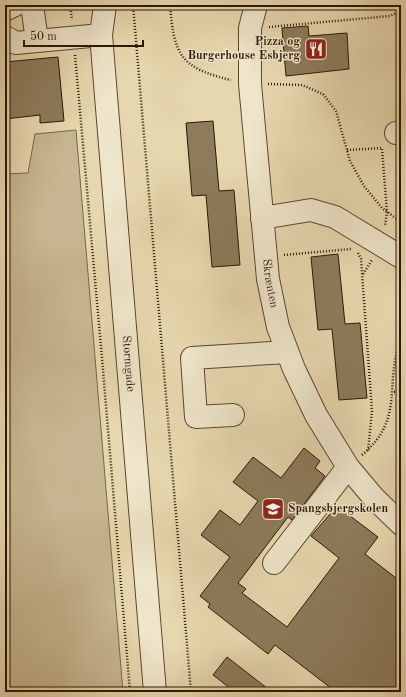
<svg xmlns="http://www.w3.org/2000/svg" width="406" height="697" font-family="'Old Standard TT',serif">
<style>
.green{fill:#c7b691;stroke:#79664a}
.building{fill:#8d7b5b;stroke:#2b1702}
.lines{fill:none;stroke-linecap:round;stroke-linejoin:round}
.minor-casing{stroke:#5a472d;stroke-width:24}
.path{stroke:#2b1702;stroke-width:2.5;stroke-dasharray:1 2;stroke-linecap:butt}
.minor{stroke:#efe5ca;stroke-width:22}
.labels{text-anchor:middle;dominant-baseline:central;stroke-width:3;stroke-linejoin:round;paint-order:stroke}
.poi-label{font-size:12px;font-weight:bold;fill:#2b1702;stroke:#efe5ca;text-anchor:end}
.street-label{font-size:12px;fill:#2b1702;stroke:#efe5ca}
</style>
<rect width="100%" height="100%" fill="#e7d7ae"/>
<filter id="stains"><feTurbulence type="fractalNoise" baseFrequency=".005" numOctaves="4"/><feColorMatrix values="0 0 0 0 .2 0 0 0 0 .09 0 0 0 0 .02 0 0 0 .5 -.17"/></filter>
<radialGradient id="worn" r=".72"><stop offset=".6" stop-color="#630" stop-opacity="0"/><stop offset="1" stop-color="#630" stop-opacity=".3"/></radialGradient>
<polygon class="green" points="76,130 123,692 5,692 5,174 28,173 35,134"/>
<g class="building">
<polygon points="308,26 309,36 347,33 349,69 286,76 282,28"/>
<polygon points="58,57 64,121 40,123 40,115 5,119 5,62"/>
<polygon points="213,121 219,191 234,190 240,265 212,267 206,195 192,196 186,123"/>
<polygon points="338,254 345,324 360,323 367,398 339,400 332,329 318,330 311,257"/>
<polygon points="304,448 320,461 315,468 325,476 292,520 288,517 238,583 246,589 242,593 287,627 339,558 311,536 337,506 378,537 365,554 401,582 401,692 336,692 275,645 268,654 208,607 210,604 200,596 230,557 201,535 220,510 240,525 258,501 233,482 253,457 281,478"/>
<polygon points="227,657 272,692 235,692 213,675"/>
</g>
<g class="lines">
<g class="minor-casing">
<g id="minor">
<polyline points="32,5 37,41 101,35"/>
<path id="s1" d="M 105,5 L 101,35 L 155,692"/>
<path id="s2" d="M 256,5 L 250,28 L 250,84 L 268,279 L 278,327 L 294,369 L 316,415 L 348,467 L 374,498 L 401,524"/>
<polyline points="5,10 15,5"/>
<polyline points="5,37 16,43 37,41"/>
<polyline points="396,133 401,133"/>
<polyline points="262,218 311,210 335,217 401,257"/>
<polyline points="233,415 196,417 192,358 287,352"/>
<polyline points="274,563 348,467"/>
</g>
</g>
<g class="path">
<polyline points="70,5 72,20"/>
<polyline points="133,5 191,692"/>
<path d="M 170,5 C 174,56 181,68 231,80"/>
<polyline points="269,27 390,16 401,11"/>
<polyline points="75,55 102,358 130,692"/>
<polyline points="268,84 302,85 323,94 336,111 350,161 364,186 382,208 401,222"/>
<polyline points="382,149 387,212 385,226"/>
<polyline points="347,150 382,148"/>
<polyline points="358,253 361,259 372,411 368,451"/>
<polyline points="284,255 351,249"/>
<polyline points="363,274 372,260"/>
<polyline points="394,392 401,391"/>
<path d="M 362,455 C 406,418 383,385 401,340"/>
</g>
<use href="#minor" class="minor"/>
</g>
<defs>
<g id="restaurant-square" transform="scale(1.15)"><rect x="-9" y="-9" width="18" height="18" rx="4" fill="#8f2418" stroke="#efe5ca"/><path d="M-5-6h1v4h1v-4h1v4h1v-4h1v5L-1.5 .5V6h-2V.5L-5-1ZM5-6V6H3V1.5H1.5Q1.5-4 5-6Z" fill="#fff"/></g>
<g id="school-square" transform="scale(1.15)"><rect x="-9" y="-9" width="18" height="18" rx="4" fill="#8f2418" stroke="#efe5ca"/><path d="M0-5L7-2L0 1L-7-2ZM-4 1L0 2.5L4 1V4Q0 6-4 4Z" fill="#fff"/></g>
</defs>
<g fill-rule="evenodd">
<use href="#restaurant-square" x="316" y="49"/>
<use href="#school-square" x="273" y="509"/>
</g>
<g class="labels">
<g class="poi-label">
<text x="300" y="42">Pizza og<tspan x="300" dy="14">Burgerhouse Esbjerg</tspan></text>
<text x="288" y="509" text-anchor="start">Spangsbjergskolen</text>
</g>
<g class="street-label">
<text stroke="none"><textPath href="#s2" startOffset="280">Skrænten</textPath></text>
<text stroke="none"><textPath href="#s1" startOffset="360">Stormgade</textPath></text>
</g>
</g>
<rect width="406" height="697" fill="none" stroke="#e7d7ae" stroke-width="20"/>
<rect x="6" y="6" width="394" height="685" fill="none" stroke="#2b1702" stroke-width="2"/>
<rect x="10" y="10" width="386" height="677" fill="none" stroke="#2b1702"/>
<path d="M24 40v6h119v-6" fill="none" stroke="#2b1702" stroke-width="2"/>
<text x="30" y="40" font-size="12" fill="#2b1702" stroke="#efe5ca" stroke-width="3" paint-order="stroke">50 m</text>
<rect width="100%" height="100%" filter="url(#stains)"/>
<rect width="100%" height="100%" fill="url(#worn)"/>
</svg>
